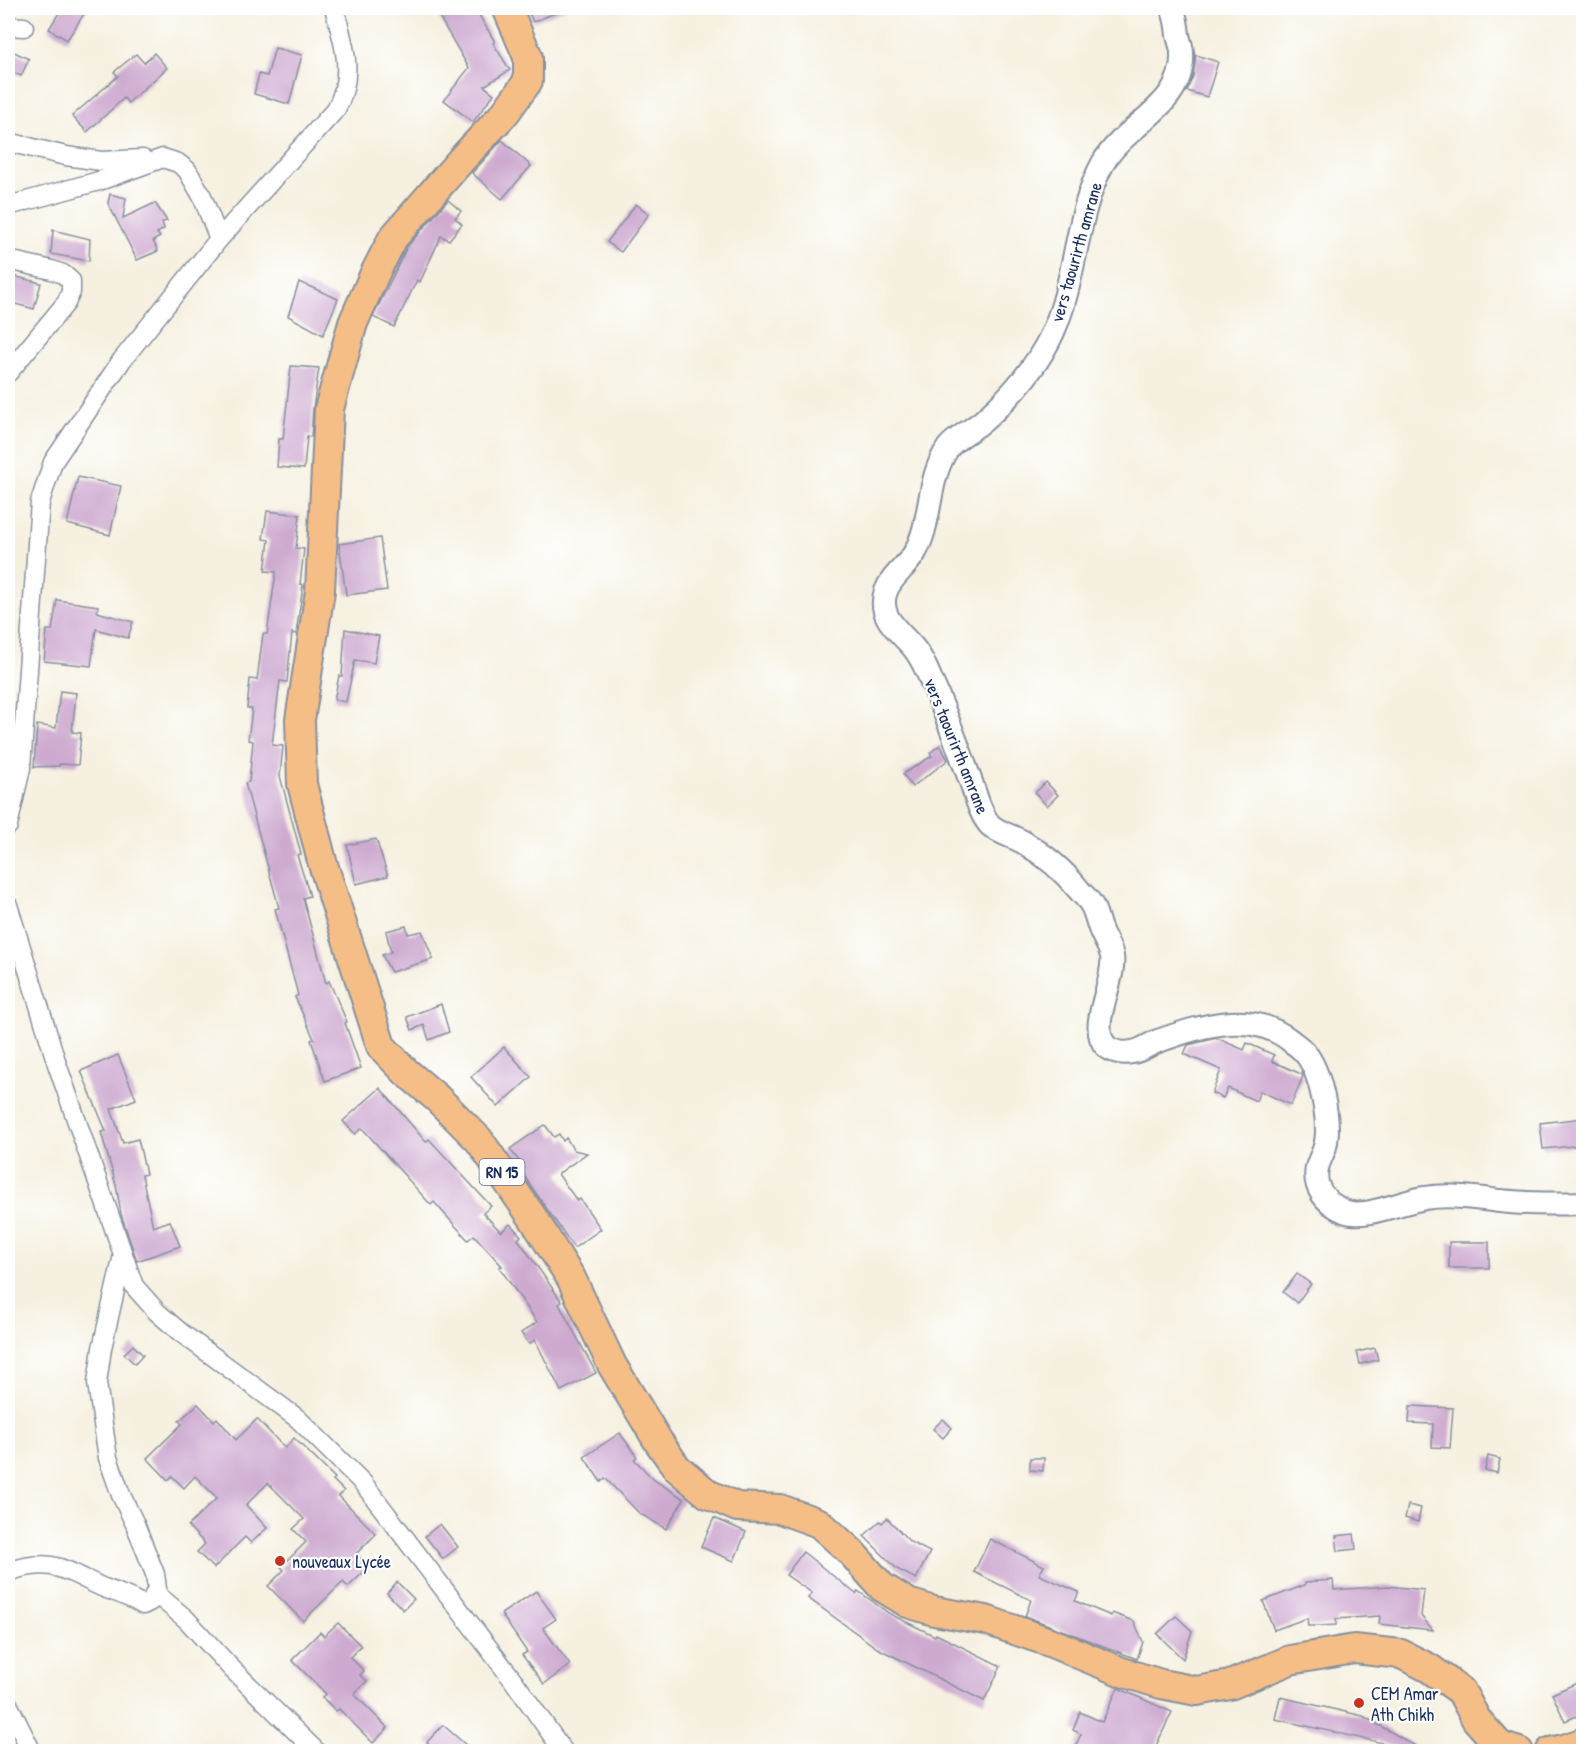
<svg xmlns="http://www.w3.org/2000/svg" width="1591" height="1759" font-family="'Patrick Hand',sans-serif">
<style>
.building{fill:#ceaad0}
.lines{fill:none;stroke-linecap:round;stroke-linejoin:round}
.minor-casing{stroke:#88909e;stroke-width:21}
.tertiary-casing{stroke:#88909e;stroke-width:26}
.primary-casing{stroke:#88909e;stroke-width:32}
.minor{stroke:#fff;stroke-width:18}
.tertiary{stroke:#fff;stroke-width:22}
.primary{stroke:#f6be87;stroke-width:28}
.poi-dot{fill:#c8321e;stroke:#fff;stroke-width:2}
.labels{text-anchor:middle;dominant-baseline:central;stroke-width:4.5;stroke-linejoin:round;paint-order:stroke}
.shield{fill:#fff;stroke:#5f6d8e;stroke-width:1.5}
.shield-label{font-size:16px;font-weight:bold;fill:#1b2f5e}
.street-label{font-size:18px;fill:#1b2f5e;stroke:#fff}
.poi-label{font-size:18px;fill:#1b2f5e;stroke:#fff;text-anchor:start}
</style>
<rect width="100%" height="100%" fill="#fff"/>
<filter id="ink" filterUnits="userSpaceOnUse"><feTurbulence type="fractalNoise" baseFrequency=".0167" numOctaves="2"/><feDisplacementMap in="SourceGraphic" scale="12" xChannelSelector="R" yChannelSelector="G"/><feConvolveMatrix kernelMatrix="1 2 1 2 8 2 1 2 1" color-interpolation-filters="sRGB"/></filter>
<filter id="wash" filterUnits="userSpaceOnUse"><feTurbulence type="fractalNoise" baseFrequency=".008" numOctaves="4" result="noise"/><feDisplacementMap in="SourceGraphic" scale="24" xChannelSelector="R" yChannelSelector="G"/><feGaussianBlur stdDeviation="1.35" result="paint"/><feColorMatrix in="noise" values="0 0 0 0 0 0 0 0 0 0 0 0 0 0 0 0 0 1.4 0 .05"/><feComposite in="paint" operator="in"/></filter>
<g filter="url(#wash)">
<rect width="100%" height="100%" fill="#f5f0df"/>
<g id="blocks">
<g class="building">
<polygon points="62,8 88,8 67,40 49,29"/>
<polygon points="434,8 475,8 495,42 493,43 510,70 484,86 494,94 473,122 444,100 469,68"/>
<polygon points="527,8 567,8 533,22"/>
<polygon points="275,48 302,55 289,104 254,94 259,74 267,76"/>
<polygon points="8,49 29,59 21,76 8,70"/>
<polygon points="154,53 167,68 128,103 124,98 87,132 72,116 118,76 114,72 136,54 144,63"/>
<polygon points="1196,55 1218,62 1207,97 1187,91 1193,76"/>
<polygon points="502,140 531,166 502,199 472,173"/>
<polygon points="110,194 126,198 123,218 155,203 167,221 162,222 164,229 157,233 160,237 153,241 158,251 137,260 108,203"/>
<polygon points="448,200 461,211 455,218 462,224 449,240 441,236 420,282 417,280 394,327 373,317 407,247"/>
<polygon points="636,204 649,214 621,252 607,242"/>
<polygon points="53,230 90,239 89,261 51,254"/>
<polygon points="13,276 41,283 34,309 8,302 8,281 11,282"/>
<polygon points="299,282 338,299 323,335 288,316"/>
<polygon points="291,366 319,368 313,408 311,437 307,436 304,469 277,467 279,439 283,439"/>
<polygon points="78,477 121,486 110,535 67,524"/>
<polygon points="267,511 300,515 296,548 304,549 300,584 303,585 296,634 292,633 287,682 280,681 272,745 283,746 280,776 301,854 297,855 310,896 303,898 326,983 329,981 347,1022 345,1023 361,1068 325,1081 311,1040 314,1039 295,997 298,995 275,909 279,908 245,783 249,782 253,741 248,740 252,709 247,708 250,679 257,680 263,634 267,634 276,572 265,571 269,540 263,539"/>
<polygon points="380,538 387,590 346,595 339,544"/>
<polygon points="57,600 98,606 97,612 133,622 128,638 96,629 91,666 44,661 47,630 52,630"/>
<polygon points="345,629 379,636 374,663 355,660 346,702 334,700 339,676 342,676"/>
<polygon points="60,691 76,693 72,732 81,733 78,765 59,764 59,766 34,767 37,725 56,728"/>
<polygon points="940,745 948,760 912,787 903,774 932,756 930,753"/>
<polygon points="1046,782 1058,795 1047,806 1035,793"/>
<polygon points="376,839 388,876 356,884 347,845"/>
<polygon points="406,926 408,934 422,931 433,959 391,972 382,955 391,952 386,931"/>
<polygon points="441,1004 449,1032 429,1040 424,1025 412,1030 407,1017"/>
<polygon points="1217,1038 1244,1050 1247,1043 1274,1055 1272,1061 1301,1074 1303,1076 1291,1105 1260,1091 1256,1101 1228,1088 1223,1098 1212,1093 1221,1070 1184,1054 1188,1045"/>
<polygon points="504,1047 531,1077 498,1107 471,1077"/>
<polygon points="118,1055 136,1099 111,1109 123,1143 138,1139 146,1174 142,1175 153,1227 170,1221 180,1246 137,1261 121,1214 116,1185 101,1132 106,1131 81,1071"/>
<polygon points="380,1088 426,1142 429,1139 491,1206 483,1213 501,1232 510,1224 521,1236 518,1239 562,1302 559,1304 596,1373 561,1391 535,1340 529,1344 521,1333 537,1322 499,1267 502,1266 474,1235 468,1240 434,1202 431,1205 362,1128 355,1134 343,1121"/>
<polygon points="1584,1118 1584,1145 1543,1149 1540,1123"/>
<polygon points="545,1125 554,1137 559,1134 563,1141 566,1138 574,1150 587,1153 558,1174 577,1201 580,1199 601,1229 574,1248 520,1170 524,1168 510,1149"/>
<rect x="1449" y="1242" width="40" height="26"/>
<polygon points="1297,1274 1311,1284 1297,1303 1283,1292"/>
<polygon points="133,1345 143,1355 135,1364 124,1354"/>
<polygon points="1375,1348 1378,1360 1360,1364 1357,1352"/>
<polygon points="198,1404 214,1421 217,1418 236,1440 257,1419 285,1448 294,1438 335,1478 333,1480 344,1491 339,1496 376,1534 356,1554 369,1567 348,1587 343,1582 303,1621 268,1586 284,1570 281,1567 306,1542 293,1529 304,1519 268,1483 246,1505 267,1528 251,1543 245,1537 214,1568 197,1552 205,1544 188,1526 217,1498 195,1476 184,1488 172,1476 168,1480 147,1458 182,1424 179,1421"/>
<polygon points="1410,1406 1453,1408 1450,1448 1432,1447 1433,1424 1409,1423"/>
<polygon points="943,1419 952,1428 943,1438 933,1429"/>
<polygon points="620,1433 637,1457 634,1459 654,1480 684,1499 666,1529 639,1513 605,1478 601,1482 584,1457"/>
<polygon points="1488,1456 1500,1459 1497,1473 1485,1470"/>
<polygon points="1030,1458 1044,1458 1043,1471 1030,1470"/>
<polygon points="1408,1505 1421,1508 1418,1522 1405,1518"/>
<polygon points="714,1518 746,1532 734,1561 701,1547"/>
<polygon points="887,1518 910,1542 930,1552 916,1579 897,1569 864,1536 880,1521 882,1523"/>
<polygon points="440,1524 458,1547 443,1559 425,1536"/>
<polygon points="1354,1534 1356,1549 1338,1551 1336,1536"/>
<polygon points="990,1539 1044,1566 1039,1575 1079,1592 1075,1601 1111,1616 1112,1613 1134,1621 1143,1642 1137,1659 1025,1616 1031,1600 974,1572"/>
<polygon points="803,1552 856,1594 858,1591 890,1614 935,1636 936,1634 1001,1666 984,1701 877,1648 808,1598 812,1593 786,1575"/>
<polygon points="1333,1580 1334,1590 1388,1586 1424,1590 1421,1616 1433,1630 1379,1624 1380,1616 1336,1619 1336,1625 1319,1626 1308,1626 1307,1618 1274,1630 1263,1601 1305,1585 1305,1582"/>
<polygon points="397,1582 414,1599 403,1610 387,1593"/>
<polygon points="536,1591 556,1619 543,1628 570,1665 544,1684 522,1655 527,1652 501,1614"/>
<polygon points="1176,1616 1192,1631 1183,1659 1157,1634"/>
<polygon points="338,1623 361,1646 350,1657 364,1671 360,1675 367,1681 354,1694 388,1728 373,1743 339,1709 336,1711 322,1697 326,1694 292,1660 320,1632 324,1636"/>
<polygon points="1584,1680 1584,1713 1565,1721 1552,1694"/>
<polygon points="1118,1688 1172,1712 1153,1752 1073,1752 1081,1734 1073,1730 1080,1712 1102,1722"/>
<polygon points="1280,1697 1363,1716 1426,1752 1395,1752 1396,1746 1275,1719"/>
<polygon points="443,1725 474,1752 438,1752 427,1742"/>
</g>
</g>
</g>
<g filter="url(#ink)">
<use href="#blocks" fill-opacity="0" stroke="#88909e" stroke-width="1.5"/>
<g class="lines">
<g class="minor-casing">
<g id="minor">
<polyline points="8,26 24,27"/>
<polyline points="8,142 66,156 101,161 143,159"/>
<polyline points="8,206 99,181 163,158 178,163 187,170 202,196 219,239"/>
<polyline points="8,260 52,270 63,274 71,281 71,292 66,303 8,373"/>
<path d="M 8,826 L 21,768 L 40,502 L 53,462 L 122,360 L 219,239 L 336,109 C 355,75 344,43 334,8"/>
<polyline points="8,905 57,1064 134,1286 157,1312 180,1332 297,1418 363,1483 513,1680 564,1752"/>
<path d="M 8,1572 C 52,1556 66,1571 104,1588 C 118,1593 131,1597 143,1605 L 151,1601 L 157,1589 L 155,1574 L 135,1524 L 121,1495 L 108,1458 L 97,1383 L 102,1348 L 123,1255"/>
<polyline points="155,1593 186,1619 231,1668 317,1752"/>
<polyline points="8,1704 32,1752"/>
</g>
</g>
<g class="tertiary-casing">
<path id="tertiary" d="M 1172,8 C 1176,17 1177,24 1178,35 C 1179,41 1182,47 1182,53 C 1185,106 1126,123 1103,163 C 1075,214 1077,278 1053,332 C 1038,365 1011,396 984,420 C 973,430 956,437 948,448 C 926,480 933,522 914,554 C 906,567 891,577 886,591 C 877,616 898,630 912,646 C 922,657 928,673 934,687 C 948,718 959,750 971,782 C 976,796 980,814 990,825 C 999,833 1012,836 1023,842 C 1045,855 1063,870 1079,890 C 1083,895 1088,899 1091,904 C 1096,912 1097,922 1101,931 C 1104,939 1110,947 1112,956 C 1116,981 1087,1027 1106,1046 C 1112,1052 1124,1054 1132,1052 C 1141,1051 1150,1044 1158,1041 C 1201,1026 1251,1009 1291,1041 C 1296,1045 1301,1048 1305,1053 C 1320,1070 1330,1119 1326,1142 C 1325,1151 1319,1159 1317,1168 C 1313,1188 1326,1203 1344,1211 C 1364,1220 1403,1201 1425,1198 C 1449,1194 1476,1198 1500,1201 C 1526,1204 1557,1204 1584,1203"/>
</g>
<g class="primary-casing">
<g id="primary">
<polyline points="507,8 528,57 528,81 505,113 462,159 393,238 375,273 353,323 329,409 320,591 300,720 302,784 322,861 381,1046 406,1072 437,1098 479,1140 533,1218 571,1278 612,1365 658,1441 677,1468 708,1494 737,1507 780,1509 819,1523 850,1551 882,1587 908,1603 934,1611 986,1620 1052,1643 1122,1672 1161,1684 1197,1691 1230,1685 1290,1660 1354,1649 1401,1654 1429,1668 1461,1691 1476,1719 1500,1746 1519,1752"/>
<polyline points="1550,1752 1564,1749 1584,1742"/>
</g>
</g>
<use href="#minor" class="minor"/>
<use href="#tertiary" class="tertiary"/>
<use href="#primary" class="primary"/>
</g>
</g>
<g class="poi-dot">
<circle cx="280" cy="1561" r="6"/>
<circle cx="1359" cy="1703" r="6"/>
</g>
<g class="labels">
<rect class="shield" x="479.5" y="1159" width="45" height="26" rx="4.5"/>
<g class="shield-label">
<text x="502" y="1172">RN 15</text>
</g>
<g class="street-label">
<text transform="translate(1076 252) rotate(-74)">vers taourirth amrane</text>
<text transform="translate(957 746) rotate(68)">vers taourirth amrane</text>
</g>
<g class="poi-label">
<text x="292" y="1561">nouveaux Lycée</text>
<text x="1371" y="1693">CEM Amar<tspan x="1371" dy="21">Ath Chikh</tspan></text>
</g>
</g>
<rect width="1591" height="1759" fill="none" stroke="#fff" stroke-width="30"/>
</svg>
